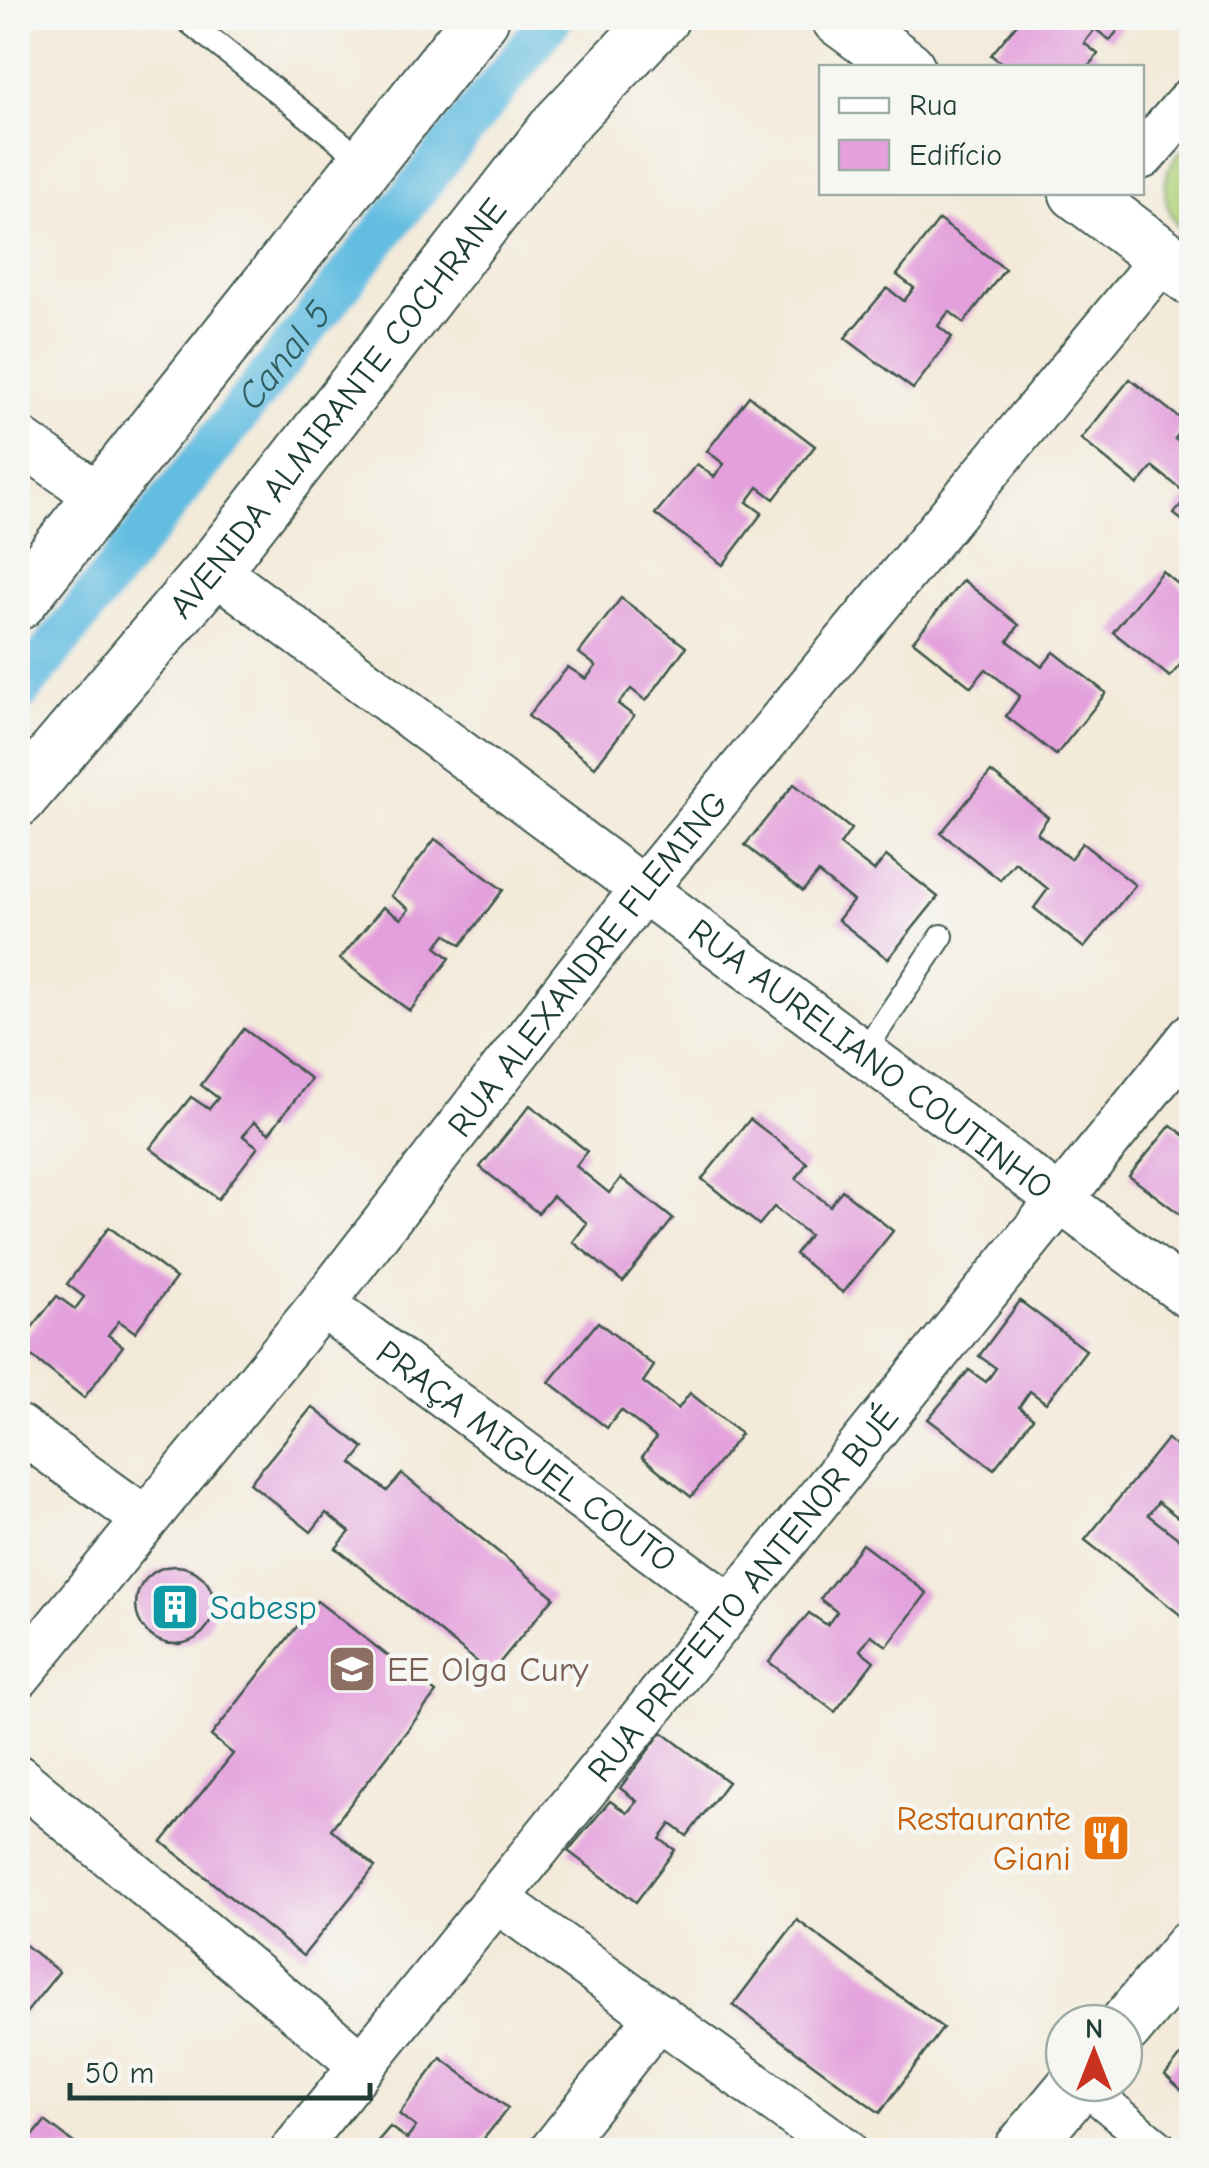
<svg xmlns="http://www.w3.org/2000/svg" width="1209" height="2168" font-family="'Comic Neue',sans-serif">
<style>
.green{fill:#b0d37b;stroke:#688858;stroke-width:2.5}
.lines{fill:none;stroke-linecap:round;stroke-linejoin:round}
.canal{stroke:#64bde1;stroke-width:42}
.building{fill:#e3a0dc}
.service-casing{stroke:#3f574d;stroke-width:26}
.pedestrian-casing{stroke:#3f574d;stroke-width:39}
.minor-casing{stroke:#3f574d;stroke-width:49}
.tertiary-casing{stroke:#3f574d;stroke-width:59}
.secondary-casing{stroke:#3f574d;stroke-width:59}
.service{stroke:#fff;stroke-width:22}
.pedestrian{stroke:#fff;stroke-width:35}
.minor{stroke:#fff;stroke-width:45}
.tertiary{stroke:#fff;stroke-width:55}
.secondary{stroke:#fff;stroke-width:55}
.labels{text-anchor:middle;dominant-baseline:central;stroke-width:9;stroke-linejoin:round;paint-order:stroke}
.street-label{font-size:35px;fill:#1f3d34;stroke:#f6f6f2}
.culture-label{font-size:35px;fill:#0d838f;stroke:#f6f6f2;text-anchor:start}
.education-label{font-size:35px;fill:#785e54;stroke:#f6f6f2;text-anchor:start}
.food-label{font-size:35px;fill:#c56008;stroke:#f6f6f2;text-anchor:end}
.water-label{font-size:38px;font-style:italic;fill:#305d5f;stroke:#f6f6f2}
</style>
<rect width="100%" height="100%" fill="#f6f6f2"/>
<filter id="ink" filterUnits="userSpaceOnUse"><feTurbulence type="fractalNoise" baseFrequency=".01" numOctaves="2"/><feDisplacementMap in="SourceGraphic" scale="20" xChannelSelector="R" yChannelSelector="G"/><feConvolveMatrix kernelMatrix="1 2 1 2 8 2 1 2 1" color-interpolation-filters="sRGB"/></filter>
<filter id="wash" filterUnits="userSpaceOnUse"><feTurbulence type="fractalNoise" baseFrequency=".0048" numOctaves="4" result="noise"/><feDisplacementMap in="SourceGraphic" scale="40" xChannelSelector="R" yChannelSelector="G"/><feGaussianBlur stdDeviation="2.25" result="paint"/><feColorMatrix in="noise" values="0 0 0 0 0 0 0 0 0 0 0 0 0 0 0 0 0 1.4 0 .05"/><feComposite in="paint" operator="in"/></filter>
<g filter="url(#wash)">
<rect width="100%" height="100%" fill="#f3ead9"/>
<path class="green" d="M 1191,144 L 1191,239 C 1159,216 1154,167 1191,144 Z"/>
<g class="lines">
<path class="canal" id="s1" d="M 18,693 L 552,18"/>
</g>
<g id="blocks">
<g class="building">
<polygon points="1022,18 1128,18 1110,40 1095,29 1084,43 1098,54 1088,68 1008,68 991,55"/>
<polygon points="939,220 1005,269 964,323 949,311 938,326 952,337 913,389 845,338 887,288 904,301 914,288 897,275"/>
<polygon points="1130,379 1186,423 1175,439 1192,452 1192,528 1174,514 1188,495 1153,467 1138,485 1081,439"/>
<polygon points="749,396 815,446 774,499 758,487 747,502 762,513 723,565 655,514 697,464 714,477 724,464 707,451"/>
<polygon points="1162,571 1192,595 1192,664 1185,659 1170,677 1113,632"/>
<polygon points="963,580 1019,625 1008,641 1042,667 1054,652 1106,693 1056,755 1006,716 1020,696 986,669 971,687 913,641"/>
<polygon points="621,598 686,647 646,701 631,689 618,704 634,716 595,767 528,716 568,667 586,679 596,666 579,653"/>
<polygon points="991,772 1048,817 1037,833 1070,859 1082,843 1135,885 1084,948 1034,908 1048,889 1015,862 1000,880 941,833"/>
<polygon points="794,784 851,829 840,845 874,871 886,856 938,897 888,959 838,920 853,901 818,873 803,891 745,845"/>
<polygon points="435,839 503,890 461,945 446,934 436,947 450,958 410,1011 340,959 383,907 401,919 409,909 391,896"/>
<polygon points="244,1029 311,1079 269,1133 254,1122 243,1136 258,1147 218,1199 150,1148 191,1097 209,1109 218,1098 201,1085"/>
<polygon points="530,1105 587,1151 576,1166 609,1193 621,1178 673,1219 623,1282 573,1242 587,1223 553,1196 538,1213 480,1167"/>
<polygon points="750,1119 807,1163 796,1179 830,1206 842,1190 893,1231 843,1293 795,1254 809,1235 774,1207 759,1225 702,1179"/>
<polygon points="1171,1125 1188,1138 1192,1133 1192,1223 1129,1176"/>
<polygon points="109,1227 176,1278 135,1332 119,1321 108,1335 123,1346 84,1398 18,1345 57,1296 75,1309 84,1297 67,1284"/>
<polygon points="1020,1301 1086,1350 1046,1403 1030,1391 1019,1407 1033,1418 994,1469 928,1419 969,1370 986,1382 996,1368 979,1356"/>
<polygon points="598,1322 654,1366 643,1382 678,1409 690,1393 741,1434 691,1497 642,1457 656,1438 621,1410 607,1428 549,1382"/>
<polygon points="312,1407 364,1448 352,1463 387,1491 402,1474 554,1597 491,1673 336,1548 350,1532 326,1513 311,1532 250,1483"/>
<polygon points="1167,1439 1192,1459 1192,1528 1158,1502 1148,1515 1192,1549 1192,1624 1085,1540"/>
<polygon points="862,1544 927,1593 887,1646 871,1635 860,1650 874,1661 835,1712 769,1662 809,1613 827,1625 837,1612 820,1599"/>
<circle cx="175" cy="1605" r="39"/>
<polygon points="317,1601 436,1693 331,1829 375,1867 303,1956 162,1842 233,1754 211,1736"/>
<polygon points="662,1732 728,1782 687,1836 671,1824 660,1839 675,1850 636,1902 568,1851 610,1801 627,1813 637,1801 620,1788"/>
<polygon points="797,1920 943,2028 880,2113 733,2005"/>
<polygon points="18,1939 59,1972 18,2023"/>
<polygon points="1192,2042 1192,2092 1188,2096 1165,2075"/>
<polygon points="441,2058 508,2108 475,2150 370,2150 390,2127 407,2139 416,2127 399,2114"/>
<polygon points="45,2121 83,2150 18,2150 18,2124 33,2136"/>
</g>
</g>
</g>
<g filter="url(#ink)">
<use href="#blocks" fill-opacity="0" stroke="#3f574d" stroke-width="2.5"/>
<g class="lines">
<g class="service-casing">
<g id="service">
<polyline points="184,18 364,161"/>
<polyline points="863,1053 942,936"/>
</g>
</g>
<g class="pedestrian-casing">
<polyline id="pedestrian" points="1081,2083 1161,2150"/>
</g>
<g class="minor-casing">
<g id="minor">
<polyline points="1142,156 1192,99"/>
<polyline points="18,439 102,498"/>
<path id="s2" d="M 213,569 L 1192,1298"/>
<path id="s3" d="M 322,1304 L 731,1608"/>
<polyline points="18,1428 145,1519"/>
<path id="s4" d="M 18,1676 L 322,1304 L 644,888 L 1163,258"/>
<polyline points="18,1778 362,2065"/>
<polyline points="499,1901 844,2150"/>
<path id="s5" d="M 294,2150 L 1192,1036"/>
<polyline points="553,2150 659,2016"/>
</g>
</g>
<g class="tertiary-casing">
<g id="tertiary">
<polyline points="839,18 907,68"/>
<polyline points="1077,192 1192,278"/>
<polyline points="1124,2028 1192,1947"/>
<polyline points="1022,2150 1078,2083"/>
</g>
</g>
<g class="secondary-casing">
<g id="secondary">
<polyline points="18,602 481,18"/>
<path id="s6" d="M 18,799 L 213,569 L 559,125 L 661,18"/>
</g>
</g>
<use href="#service" class="service"/>
<use href="#pedestrian" class="pedestrian"/>
<use href="#minor" class="minor"/>
<use href="#tertiary" class="tertiary"/>
<use href="#secondary" class="secondary"/>
</g>
</g>
<defs>
<g id="building-square" transform="scale(2.5)"><rect x="-9" y="-9" width="18" height="18" rx="4" fill="#0f9aa8" stroke="#f6f6f2"/><path d="M-4-6H4V6H1V3H-1V6H-4ZM-2.5-4.3h1.7v1.8h-1.7ZM.8-4.3h1.7v1.8H.8ZM-2.5-1h1.7V.8h-1.7ZM.8-1h1.7V.8H.8Z" fill="#fff"/></g>
<g id="school-square" transform="scale(2.5)"><rect x="-9" y="-9" width="18" height="18" rx="4" fill="#8d6e63" stroke="#f6f6f2"/><path d="M0-5L7-2L0 1L-7-2ZM-4 1L0 2.5L4 1V4Q0 6-4 4Z" fill="#fff"/></g>
<g id="restaurant-square" transform="scale(2.5)"><rect x="-9" y="-9" width="18" height="18" rx="4" fill="#e8710a" stroke="#f6f6f2"/><path d="M-5-6h1v4h1v-4h1v4h1v-4h1v5L-1.5 .5V6h-2V.5L-5-1ZM5-6V6H3V1.5H1.5Q1.5-4 5-6Z" fill="#fff"/></g>
</defs>
<g fill-rule="evenodd">
<use href="#building-square" x="175" y="1607"/>
<use href="#school-square" x="352" y="1669"/>
<use href="#restaurant-square" x="1106" y="1838"/>
</g>
<g class="labels">
<g class="street-label">
<text stroke="none"><textPath href="#s6" startOffset="505">AVENIDA ALMIRANTE COCHRANE</textPath></text>
<text stroke="none"><textPath href="#s4" startOffset="912">RUA ALEXANDRE FLEMING</textPath></text>
<text stroke="none"><textPath href="#s2" startOffset="820">RUA AURELIANO COUTINHO</textPath></text>
<text stroke="none"><textPath href="#s3" startOffset="255">PRAÇA MIGUEL COUTO</textPath></text>
<text stroke="none"><textPath href="#s5" startOffset="715">RUA PREFEITO ANTENOR BUÉ</textPath></text>
</g>
<g class="culture-label">
<text x="210" y="1607">Sabesp</text>
</g>
<g class="education-label">
<text x="387" y="1669">EE Olga Cury</text>
</g>
<g class="food-label">
<text x="1071" y="1818">Restaurante<tspan x="1071" dy="40">Giani</tspan></text>
</g>
<g class="water-label">
<text stroke="none"><textPath href="#s1" startOffset="430">Canal 5</textPath></text>
</g>
</g>
<rect width="1209" height="2168" fill="none" stroke="#f6f6f2" stroke-width="60"/>
<rect x="819" y="65" width="325" height="130" fill="#f6f6f2" stroke="#a0aca6" stroke-width="2.5"/>
<rect x="839" y="98" width="50" height="15" fill="#ffffff" stroke="#a0aca6" stroke-width="2.5"/>
<text x="909" y="115" font-size="30" fill="#1f3d34">Rua</text>
<rect x="839" y="140" width="50" height="30" fill="#e3a0dc" stroke="#a0aca6" stroke-width="2.5"/>
<text x="909" y="165" font-size="30" fill="#1f3d34">Edifício</text>
<g transform="translate(1094 2053)"><circle r="48" fill="#f6f6f2" stroke="#a0aca6" stroke-width="2.5"/>
<path d="M0-8L18 38L0 25L-18 38Z" fill="#c8321e"/>
<text y="-15" font-size="28" font-weight="bold" text-anchor="middle" fill="#1f3d34">N</text>
</g>
<path d="M70 2083v15h300v-15" fill="none" stroke="#1f3d34" stroke-width="5"/>
<text x="85" y="2083" font-size="30" fill="#1f3d34" stroke="#f6f6f2" stroke-width="8" paint-order="stroke">50 m</text>
</svg>
